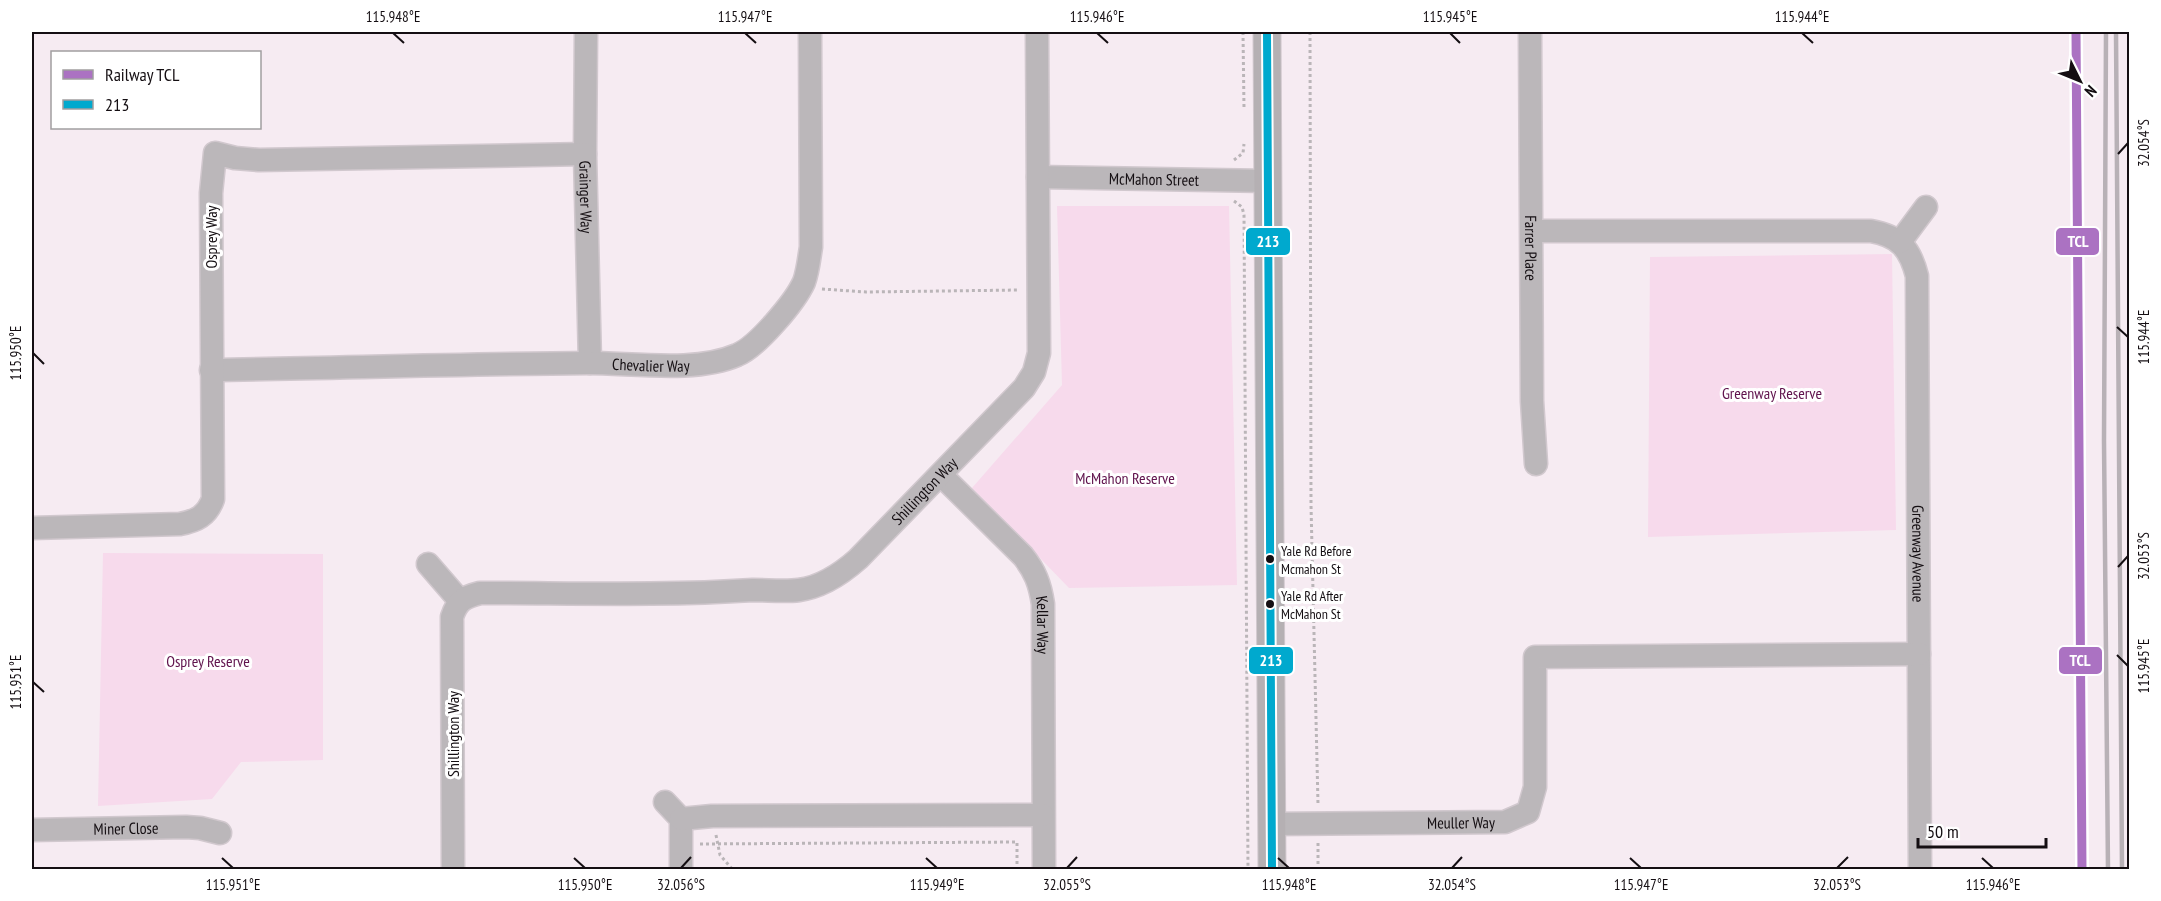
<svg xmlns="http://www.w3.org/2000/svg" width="2161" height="901" font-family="'PT Sans Narrow',sans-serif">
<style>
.green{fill:#f7daec}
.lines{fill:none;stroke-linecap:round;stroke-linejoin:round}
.minor-casing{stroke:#d1c8ce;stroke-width:25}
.major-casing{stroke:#d1c8ce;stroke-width:29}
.path{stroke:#bab5b8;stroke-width:3;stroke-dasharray:3 3;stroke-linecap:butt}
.minor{stroke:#bbb7ba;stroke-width:22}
.major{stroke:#b5b0b3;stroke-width:27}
.rail{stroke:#b8b1b6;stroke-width:4.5}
.bus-1-casing{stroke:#fff;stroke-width:12}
.bus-1{stroke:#00a9ce;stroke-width:8}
.rail-1-casing{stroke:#fff;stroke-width:14}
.rail-1{stroke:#ab72c2;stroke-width:9}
.ticks{fill:none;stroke:#140e12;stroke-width:2}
.bus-dot{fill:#140e12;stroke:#fff;stroke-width:2}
.labels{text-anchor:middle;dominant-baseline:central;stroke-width:6;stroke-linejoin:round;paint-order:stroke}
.bus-label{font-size:14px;fill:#140e12;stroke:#fff;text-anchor:start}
.street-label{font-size:16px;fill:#140e12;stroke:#fff}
.park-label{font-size:16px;fill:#60134d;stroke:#fff}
.line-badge{stroke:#fff;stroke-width:2}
.badge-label{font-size:16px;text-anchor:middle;font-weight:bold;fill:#fff}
.neatline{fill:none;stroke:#140e12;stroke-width:2}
.ticks-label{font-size:15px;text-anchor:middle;fill:#140e12}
</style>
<rect width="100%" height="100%" fill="#f6ebf2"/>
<g class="green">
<polygon points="1057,206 1229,206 1237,585 1069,588 972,488 1062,385"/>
<polygon points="1892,254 1896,530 1648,537 1650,257"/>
<polygon points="103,553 323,554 323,760 241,762 212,799 98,806"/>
</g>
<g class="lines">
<g class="minor-casing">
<g id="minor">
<path id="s1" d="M 586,32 L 585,154 L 590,363"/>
<path id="s2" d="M 1530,32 L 1532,401 L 1536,464"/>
<path id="s3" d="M 1038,177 L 1268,181"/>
<path id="s4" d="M 1532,231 L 1871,231 C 1899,236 1910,248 1917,276 L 1920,870"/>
<polyline points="1900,242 1926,207"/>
<path id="s5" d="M 211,370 C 337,368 463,364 588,363 C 633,363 696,373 737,355 C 757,347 795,302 804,282 C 808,271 809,259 811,247 L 810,32"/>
<path id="s6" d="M 941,475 L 1023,556 C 1035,571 1040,584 1043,604 L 1044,870"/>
<path d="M 32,528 L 180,524 C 196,521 207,516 213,499 L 211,193 L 215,153 L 235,158 L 259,160 L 585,154"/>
<polyline points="428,564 460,601"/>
<polyline points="665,802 681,819 681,870"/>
<polyline points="681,819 712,816 1042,815"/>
<path id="s7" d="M 1272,824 L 1505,822 L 1528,812 L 1535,787 L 1535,657 L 1919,654"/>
<path id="s8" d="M 32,830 L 186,827 L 200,828 L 220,833"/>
<path id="s9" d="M 453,870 L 452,617 C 457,601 464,597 480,593 C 571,593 662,596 753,590 C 768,590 784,592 799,590 C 822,587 841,574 858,559 L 1024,388 L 1034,372 L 1039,353 L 1037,32"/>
</g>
</g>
<g class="major-casing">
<polyline id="major" points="1267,32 1272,870"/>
</g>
<g class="path">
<polyline points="1243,32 1244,108"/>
<polyline points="1310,32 1311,505 1318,804"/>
<polyline points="1234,160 1243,153 1244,144"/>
<polyline points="1234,201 1242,207 1244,215 1248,870"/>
<polyline points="822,289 866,292 1019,290"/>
<polyline points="716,835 720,855 733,870"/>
<polyline points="700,844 1017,842 1017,870"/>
<polyline points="1318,870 1318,843"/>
</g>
<use href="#minor" class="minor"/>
<use href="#major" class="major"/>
<g class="rail">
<polyline points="2106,32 2104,441 2108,870"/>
<polyline points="2116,32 2122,870"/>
</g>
<g class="bus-1-casing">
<polyline id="bus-1" points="1267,32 1272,870"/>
</g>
<use href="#bus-1" class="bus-1"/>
<g class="rail-1-casing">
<polyline id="rail-1" points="2076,32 2082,870"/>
</g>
<use href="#rail-1" class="rail-1"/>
</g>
<path class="ticks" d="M 393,33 L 404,43M 745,33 L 756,43M 1097,33 L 1108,43M 1450,33 L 1460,43M 1802,33 L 1813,43M 2118,154 L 2128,143M 2117,327 L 2128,337M 33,353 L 44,364M 2118,567 L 2128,556M 2117,655 L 2128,666M 33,682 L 44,692M 222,858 L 233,868M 574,858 L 585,868M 926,858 L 937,868M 1278,858 L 1289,868M 1630,858 L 1641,868M 1982,858 L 1993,868M 681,868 L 691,857M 1067,868 L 1077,857M 1452,868 L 1462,857M 1837,868 L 1848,857"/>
<g class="bus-dot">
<circle cx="1270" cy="559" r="5"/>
<circle cx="1270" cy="604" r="5"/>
</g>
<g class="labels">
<g class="bus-label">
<text x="1281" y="551">Yale Rd Before<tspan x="1281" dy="18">Mcmahon St</tspan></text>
<text x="1281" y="596">Yale Rd After<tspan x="1281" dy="18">McMahon St</tspan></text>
</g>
<g class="street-label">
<text stroke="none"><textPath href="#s3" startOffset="116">McMahon Street</textPath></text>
<text stroke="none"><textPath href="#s1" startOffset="165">Grainger Way</textPath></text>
<text transform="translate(211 237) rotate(-90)">Osprey Way</text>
<text stroke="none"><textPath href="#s2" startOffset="216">Farrer Place</textPath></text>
<text stroke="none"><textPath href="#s5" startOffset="440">Chevalier Way</textPath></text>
<text stroke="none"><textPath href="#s9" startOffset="774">Shillington Way</textPath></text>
<text stroke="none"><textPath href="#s4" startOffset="686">Greenway Avenue</textPath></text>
<text stroke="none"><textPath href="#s6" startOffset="189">Kellar Way</textPath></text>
<text transform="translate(453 734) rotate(-90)">Shillington Way</text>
<text stroke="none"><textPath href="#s7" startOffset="189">Meuller Way</textPath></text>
<text stroke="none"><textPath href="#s8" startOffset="94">Miner Close</textPath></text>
</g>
<g class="park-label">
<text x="1772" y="393">Greenway Reserve</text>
<text x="1125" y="478">McMahon Reserve</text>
<text x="208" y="661">Osprey Reserve</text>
</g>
</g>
<g class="line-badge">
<rect x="1245" y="227" width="46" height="29" rx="6" fill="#00a9ce"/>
<rect x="2055" y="227" width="45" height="29" rx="6" fill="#ab72c2"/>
<rect x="1248" y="646" width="46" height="29" rx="6" fill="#00a9ce"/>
<rect x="2058" y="646" width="45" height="29" rx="6" fill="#ab72c2"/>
</g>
<g class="badge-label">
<text x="1268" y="247">213</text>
<text x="2078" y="247">TCL</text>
<text x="1271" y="666">213</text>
<text x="2080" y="666">TCL</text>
</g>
<rect width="2161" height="901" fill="none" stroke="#ffffff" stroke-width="66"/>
<rect x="51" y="51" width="210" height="78" fill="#ffffff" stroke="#a19fa0" stroke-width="1.5"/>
<rect x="63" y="70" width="30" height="9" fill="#ab72c2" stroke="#a19fa0" stroke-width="1.5"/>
<text x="105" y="81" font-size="18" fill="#140e12">Railway TCL</text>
<rect x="63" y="100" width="30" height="9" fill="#00a9ce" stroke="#a19fa0" stroke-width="1.5"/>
<text x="105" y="111" font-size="18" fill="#140e12">213</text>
<g transform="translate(2080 81) rotate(133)" stroke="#ffffff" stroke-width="4.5" paint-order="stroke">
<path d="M0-4.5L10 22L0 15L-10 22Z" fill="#140e12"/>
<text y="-9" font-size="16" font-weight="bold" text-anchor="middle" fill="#140e12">N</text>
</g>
<path d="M1918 838v9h128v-9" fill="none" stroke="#140e12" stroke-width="3"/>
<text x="1927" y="838" font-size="18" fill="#140e12" stroke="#ffffff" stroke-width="4.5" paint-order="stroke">50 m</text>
<rect x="33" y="33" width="2095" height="835" class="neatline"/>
<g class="ticks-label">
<text x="393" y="22">115.948°E</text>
<text x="745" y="22">115.947°E</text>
<text x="1097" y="22">115.946°E</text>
<text x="1450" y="22">115.945°E</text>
<text x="1802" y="22">115.944°E</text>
<text transform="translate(2144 143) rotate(-90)" y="5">32.054°S</text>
<text transform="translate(2144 337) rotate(-90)" y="5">115.944°E</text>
<text transform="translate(16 353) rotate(-90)" y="5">115.950°E</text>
<text transform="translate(2144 556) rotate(-90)" y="5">32.053°S</text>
<text transform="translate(2144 666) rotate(-90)" y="5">115.945°E</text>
<text transform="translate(16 682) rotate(-90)" y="5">115.951°E</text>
<text x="233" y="890">115.951°E</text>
<text x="585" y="890">115.950°E</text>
<text x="681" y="890">32.056°S</text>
<text x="937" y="890">115.949°E</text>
<text x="1067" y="890">32.055°S</text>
<text x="1289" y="890">115.948°E</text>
<text x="1452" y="890">32.054°S</text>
<text x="1641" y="890">115.947°E</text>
<text x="1837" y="890">32.053°S</text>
<text x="1993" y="890">115.946°E</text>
</g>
</svg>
